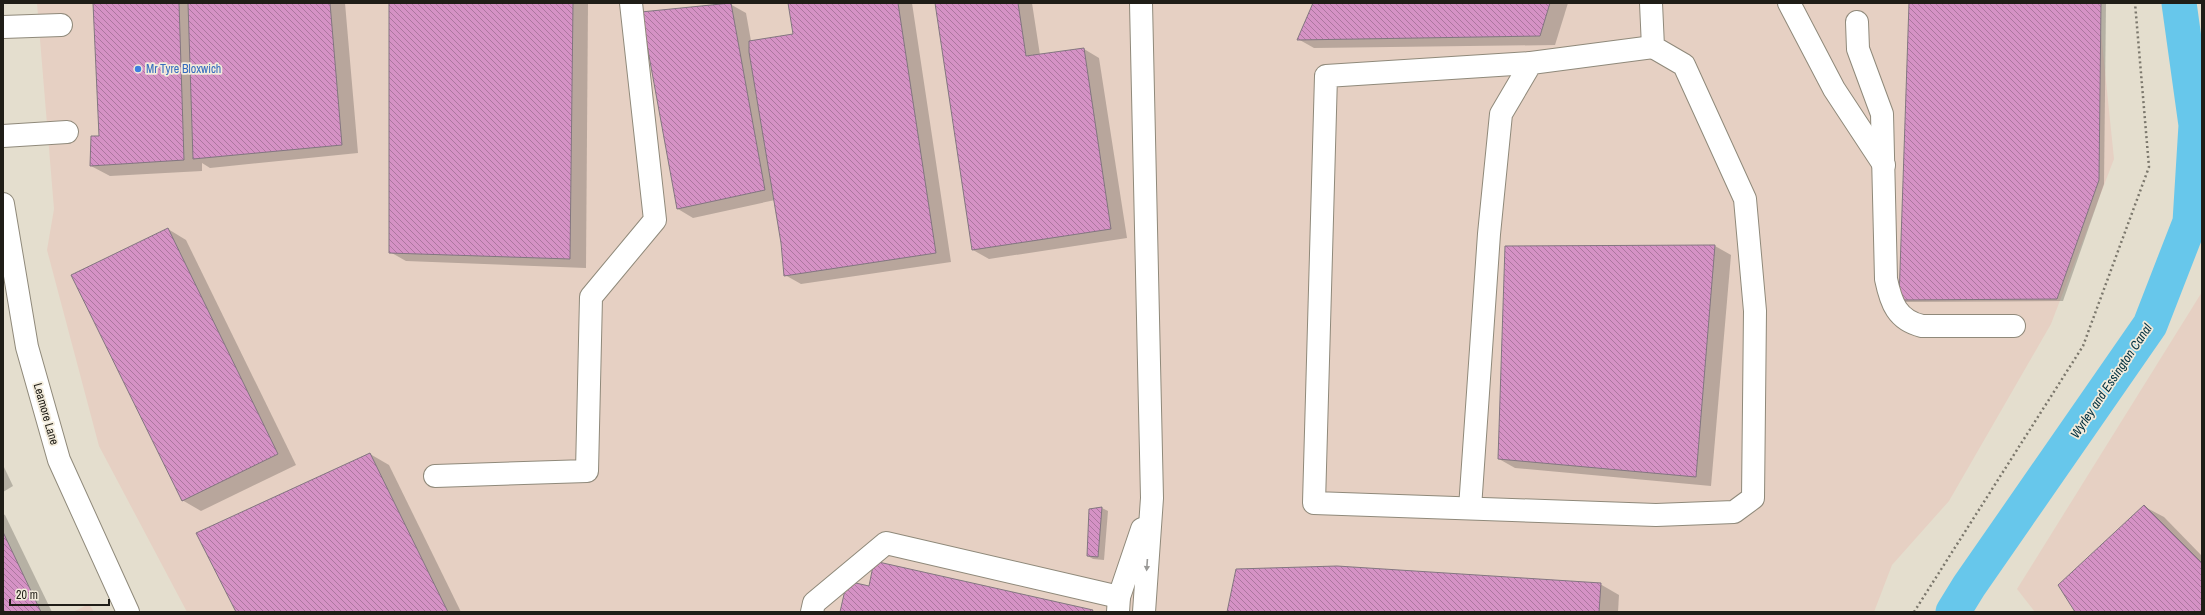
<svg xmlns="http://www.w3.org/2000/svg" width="2205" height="615" font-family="'Archivo Narrow',sans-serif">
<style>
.industrial{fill:#e6d0c3}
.shadow{fill:#0003}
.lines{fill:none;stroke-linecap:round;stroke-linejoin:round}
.canal{stroke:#67c7eb;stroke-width:35}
.building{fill:url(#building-back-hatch);stroke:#837680}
.minor-casing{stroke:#8f897a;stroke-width:24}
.path{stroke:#7b776c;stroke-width:2.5;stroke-dasharray:2 3;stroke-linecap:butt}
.minor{stroke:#fff;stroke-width:22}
.oneway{fill:#9a9997}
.shop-dot{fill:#3f7fe0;stroke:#f2ebdb;stroke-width:1.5}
.labels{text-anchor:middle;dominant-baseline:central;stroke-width:3.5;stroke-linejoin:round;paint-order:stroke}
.shop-label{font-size:12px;fill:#366cbe;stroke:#f2ebdb;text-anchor:start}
.street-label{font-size:12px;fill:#1f1d17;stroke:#f2ebdb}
.water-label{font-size:13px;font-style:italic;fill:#023140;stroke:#f2ebdb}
</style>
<defs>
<pattern id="building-back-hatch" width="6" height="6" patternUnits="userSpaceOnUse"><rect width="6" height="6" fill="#d592c5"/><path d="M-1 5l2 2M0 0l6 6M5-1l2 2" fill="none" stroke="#ac779f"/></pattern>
</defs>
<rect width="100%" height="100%" fill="#e4dece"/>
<g class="industrial">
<polygon points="37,3 2098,3 2114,159 2051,324 1949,501 1892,565 1874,612 187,612 99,446 47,250 54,209"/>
<polygon points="2202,292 2202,612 2035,612 2017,589"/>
<polygon points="89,604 94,612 73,612"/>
</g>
<g class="shadow">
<polygon points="94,3 345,3 358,153 210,168 202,163 202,171 110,176 91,166 100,138"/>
<polygon points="390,3 588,3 586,268 406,261 390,252"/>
<polygon points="789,3 912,3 951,262 801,284 785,275 782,243 775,200 693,218 678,209 730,4 746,13 751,41 794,35"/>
<polygon points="936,3 1032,3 1040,55 1084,49 1099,58 1127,238 989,259 973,250"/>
<polygon points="1315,3 1568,3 1555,45 1314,48 1298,39"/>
<polygon points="1910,3 2106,3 2104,184 2063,301 1905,302 1900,299"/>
<polygon points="168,229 186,240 296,465 201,511 182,500"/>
<polygon points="1715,246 1731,255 1711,486 1515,468 1499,459 1506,247"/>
<polygon points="370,454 389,465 461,612 237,612"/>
<polygon points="3,465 13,486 3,492"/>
<polygon points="2145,507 2164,517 2202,556 2202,612 2076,612"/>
<polygon points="1102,508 1108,511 1104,560 1093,559 1088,556 1090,510"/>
<polygon points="3,514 5,515 52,612 3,612"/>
<polygon points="1600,584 1619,595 1618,612 1228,612"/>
</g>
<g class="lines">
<polyline class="canal" points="1953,612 1969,586 2150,325 2190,222 2196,125 2179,3"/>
</g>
<g class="building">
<polygon points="93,3 179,3 184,160 90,166 91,136 99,136"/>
<polygon points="188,3 330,3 342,145 193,159"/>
<polygon points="389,3 573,3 570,259 389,253"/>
<polygon points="731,3 765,190 677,209 641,12"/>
<polygon points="788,3 898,3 936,253 784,276 781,243 749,52 749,41 793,34"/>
<polygon points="935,3 1018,3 1026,56 1084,48 1111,229 972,250"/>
<polygon points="1313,3 1550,3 1540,36 1297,40"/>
<polygon points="1909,3 2101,3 2099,180 2057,299 1899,300"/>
<polygon points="168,228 278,454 182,501 71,275"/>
<polygon points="1715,245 1696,477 1498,459 1505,246"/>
<polygon points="370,453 448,612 236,612 196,533"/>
<polygon points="2144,505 2202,563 2202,612 2075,612 2058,585"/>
<polygon points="1102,507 1098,557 1087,556 1089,509"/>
<polygon points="3,532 41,612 3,612"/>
<polygon points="874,561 1093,610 1092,612 840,612 847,581 869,586"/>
<polygon points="1337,566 1601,583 1599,612 1227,612 1236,569"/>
</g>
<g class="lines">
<g class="minor-casing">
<g id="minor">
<polyline points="1141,3 1152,498 1144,612"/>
<polyline points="1789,3 1834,89 1884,165"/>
<path d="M 1857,22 L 1858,49 L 1882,114 L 1886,279 C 1891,303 1897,320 1922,326 L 2014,326"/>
<polyline points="3,27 61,25"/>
<polyline points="1531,63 1326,76 1314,503 1656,515 1734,512 1753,498 1755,311 1745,199 1684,65 1653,47 1651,3"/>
<polyline points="3,136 67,132"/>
<polyline points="3,204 27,347 59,460 128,612"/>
<polyline points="435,476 587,471 591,297 655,220 631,3"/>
<polyline points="1470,508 1489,234 1501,114 1531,63 1653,47"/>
<polyline points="812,612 814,603 886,543 1119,597"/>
<polyline points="1118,612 1119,597 1142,529"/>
</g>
</g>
<polyline class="path" points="1914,612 2083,346 2149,167 2135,3"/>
<use href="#minor" class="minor"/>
</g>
<defs><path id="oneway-solid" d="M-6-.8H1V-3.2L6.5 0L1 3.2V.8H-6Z"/></defs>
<use class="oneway" href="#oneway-solid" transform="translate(1147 565) rotate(94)"/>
<circle class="shop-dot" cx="138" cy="69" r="4"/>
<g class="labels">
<g class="shop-label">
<text x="146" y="69">Mr Tyre Bloxwich</text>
</g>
<g class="street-label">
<text transform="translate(46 414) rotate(74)">Leamore Lane</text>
</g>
<g class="water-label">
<text transform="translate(2111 381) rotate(-56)">Wyrley and Essington Canal</text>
</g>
</g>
<rect width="2205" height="615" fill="none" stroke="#1f1d17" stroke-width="8"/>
<path d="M10 599v6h99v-6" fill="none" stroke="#1f1d17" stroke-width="2"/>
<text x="16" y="599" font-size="12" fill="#1f1d17" stroke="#f2ebdb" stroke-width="3" paint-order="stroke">20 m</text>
</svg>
